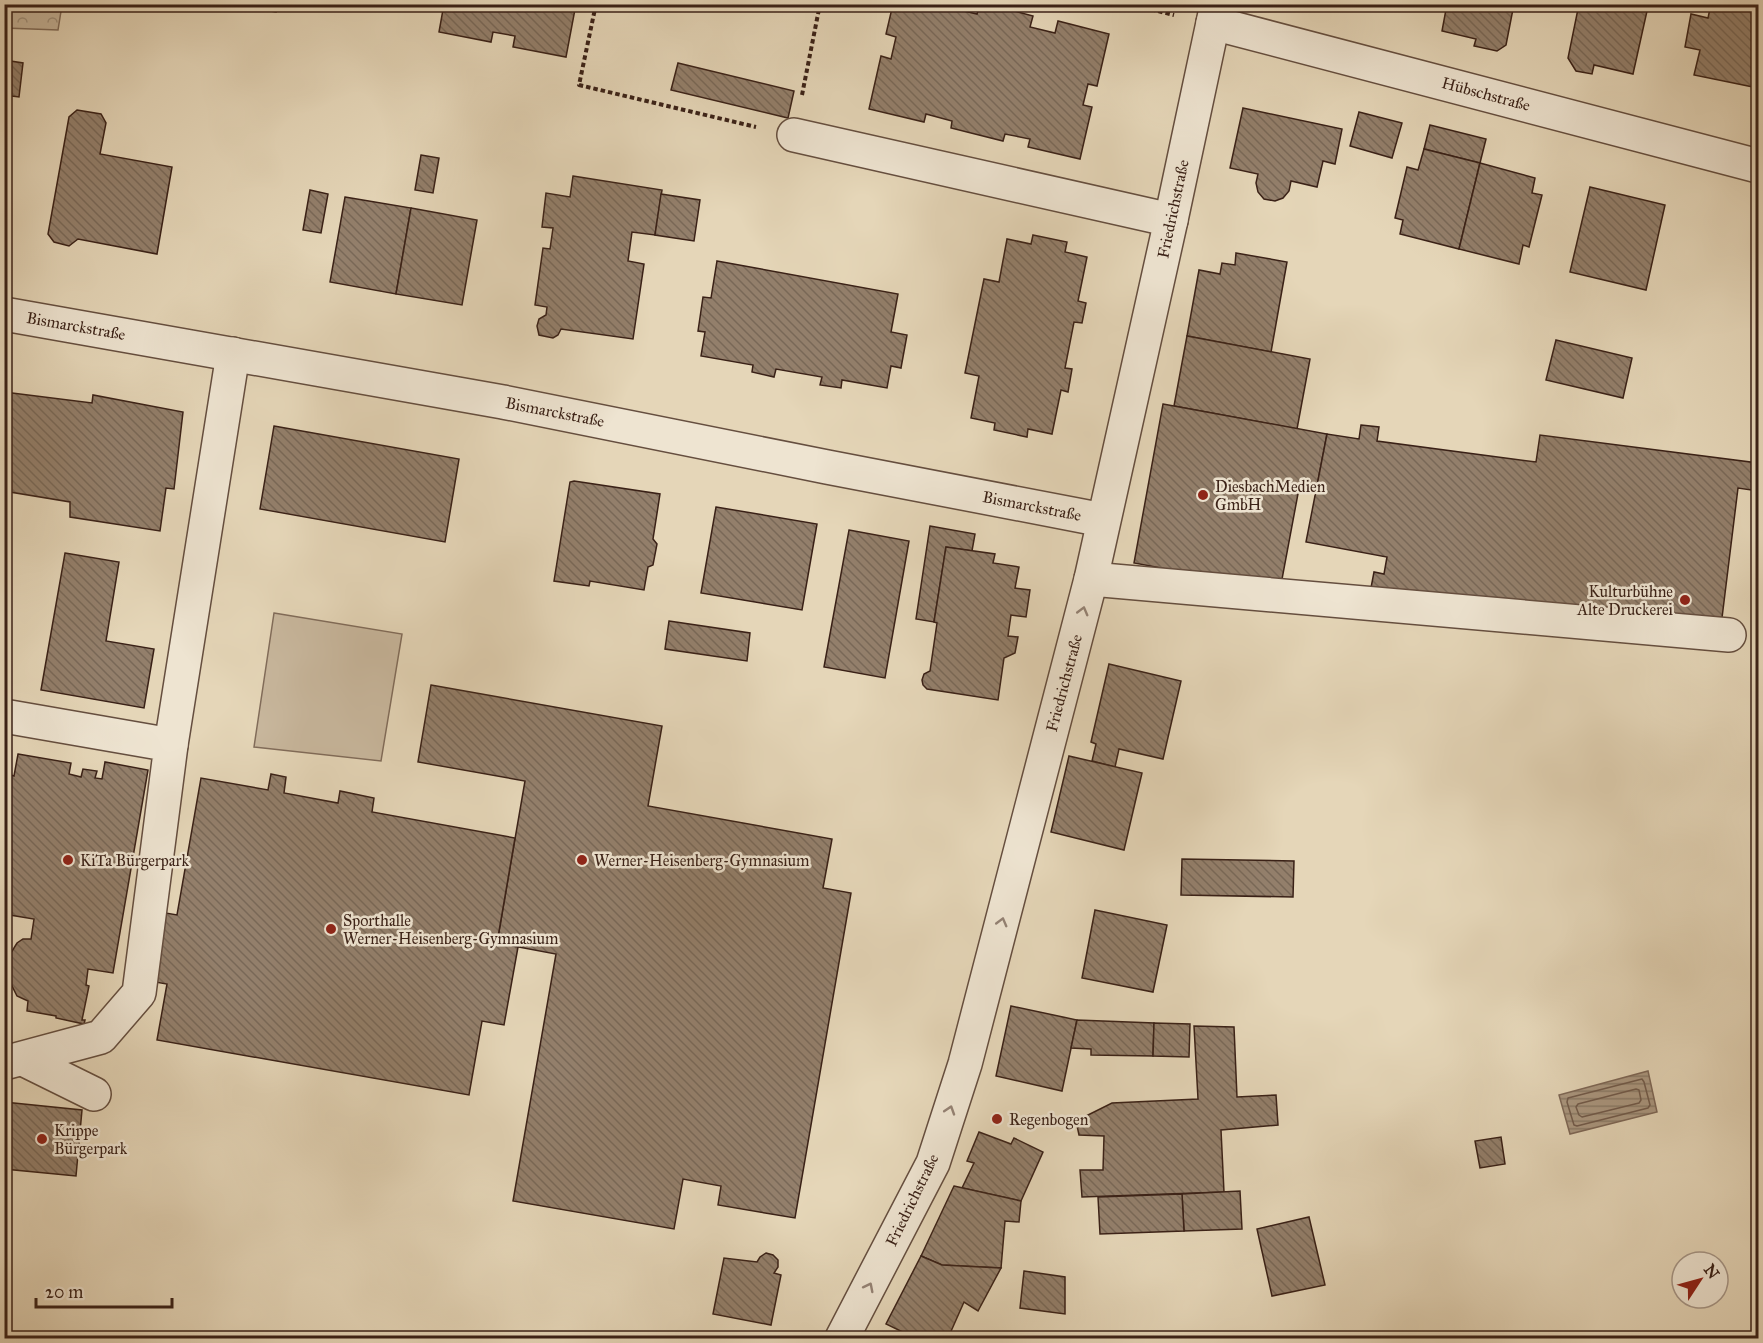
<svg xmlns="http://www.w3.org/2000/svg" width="1763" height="1343" font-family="'IM FELL Great Primer',serif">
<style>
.park{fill:url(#park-crowns);stroke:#816c5a;stroke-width:1.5}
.pitch{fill:#c8b79d;stroke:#816c5a;stroke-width:1.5}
.water{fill:url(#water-rules);stroke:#7e6857;stroke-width:1.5}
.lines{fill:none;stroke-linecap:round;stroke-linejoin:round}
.shore{stroke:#725c4c;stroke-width:1.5}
.building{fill:url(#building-back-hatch);stroke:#3a2117;stroke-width:1.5}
.minor-casing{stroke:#654e3f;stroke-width:36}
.path{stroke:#3a2117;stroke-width:4;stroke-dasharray:4.5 3;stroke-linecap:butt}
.minor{stroke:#eee4d1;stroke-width:33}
.oneway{stroke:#948274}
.poi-dot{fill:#8f2418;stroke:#eee4d1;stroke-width:2}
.labels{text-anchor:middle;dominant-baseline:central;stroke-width:5;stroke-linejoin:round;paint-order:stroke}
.street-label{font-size:16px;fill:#3a2117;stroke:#eee4d1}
.poi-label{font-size:16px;fill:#3a2117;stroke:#eee4d1;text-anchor:start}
</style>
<defs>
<pattern id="park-crowns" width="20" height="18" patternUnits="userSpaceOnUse" patternTransform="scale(1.5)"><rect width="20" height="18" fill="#c8b79d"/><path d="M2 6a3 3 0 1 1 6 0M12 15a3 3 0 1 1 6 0" fill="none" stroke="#a3947f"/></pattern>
<pattern id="water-rules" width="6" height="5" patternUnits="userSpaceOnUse" patternTransform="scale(1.5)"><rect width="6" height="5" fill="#ab9881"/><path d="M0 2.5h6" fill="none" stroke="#8c7c69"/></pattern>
<pattern id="building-back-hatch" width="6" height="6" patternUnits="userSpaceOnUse" patternTransform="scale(1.5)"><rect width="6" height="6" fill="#937f6b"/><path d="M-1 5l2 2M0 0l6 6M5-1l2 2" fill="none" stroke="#796857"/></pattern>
</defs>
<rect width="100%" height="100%" fill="#e5d6b8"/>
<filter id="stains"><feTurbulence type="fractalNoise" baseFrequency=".00333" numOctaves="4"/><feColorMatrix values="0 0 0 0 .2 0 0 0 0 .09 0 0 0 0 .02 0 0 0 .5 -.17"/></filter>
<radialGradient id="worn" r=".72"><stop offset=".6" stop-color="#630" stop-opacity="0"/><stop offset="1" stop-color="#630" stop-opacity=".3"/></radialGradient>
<polygon class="park" points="5,4 62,5 58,30 5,28"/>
<polygon class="pitch" points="274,613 402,634 381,761 254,747"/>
<polygon class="water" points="1648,1071 1657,1112 1570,1134 1559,1095"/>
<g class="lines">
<g class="shore">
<polygon points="1642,1079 1644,1082 1650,1105 1648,1108 1577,1126 1574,1125 1567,1102 1568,1098"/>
<polygon points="1636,1089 1639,1090 1641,1100 1639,1103 1582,1117 1579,1115 1576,1107 1578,1104"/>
</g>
</g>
<g class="building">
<polygon points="226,4 277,4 276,12"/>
<polygon points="444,4 576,4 566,57 513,47 515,36 493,32 491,42 439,32"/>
<polygon points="893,4 952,4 951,8 977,14 980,4 987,4 1033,16 1030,27 1055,33 1058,21 1109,34 1097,86 1088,84 1083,105 1092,107 1080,159 1028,147 1030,139 1005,134 1003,141 951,128 952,121 926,114 924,122 869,109 881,56 891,59 896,37 886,34"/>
<polygon points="1447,4 1514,4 1506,45 1497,51 1474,46 1476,39 1442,31"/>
<polygon points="1579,4 1632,4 1631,7 1647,11 1633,74 1594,65 1592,74 1576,71 1568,58"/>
<polygon points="1711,4 1758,4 1758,88 1694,75 1700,50 1685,47 1691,14 1708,18"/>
<polygon points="4,60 23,63 19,97 4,95"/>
<polygon points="678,63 794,91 788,118 671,90"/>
<polygon points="1243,108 1342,129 1335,164 1323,161 1317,187 1291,181 1289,191 1283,198 1275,201 1264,199 1258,192 1256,183 1258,174 1230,168"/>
<polygon points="77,110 101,114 106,123 100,154 172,167 157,254 78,239 69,246 54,242 48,234 69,117"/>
<polygon points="1359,112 1402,123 1392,158 1350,146"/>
<polygon points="1430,125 1486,139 1480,163 1424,149"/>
<polygon points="1424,149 1480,163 1459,249 1400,234 1403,220 1395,218 1407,167 1418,170"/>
<polygon points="421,155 439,158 433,193 415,190"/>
<polygon points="1480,163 1535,178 1532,193 1542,195 1529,247 1523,245 1519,264 1459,249"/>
<polygon points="573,176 662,190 655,235 632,232 628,261 644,264 633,339 561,329 558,335 553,338 539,335 537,326 539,319 546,315 547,307 535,305 543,248 550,249 553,228 542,227 546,193 570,197"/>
<polygon points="1590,187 1665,205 1646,290 1570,272"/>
<polygon points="310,190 328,194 321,233 303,230"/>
<polygon points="661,194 700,200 694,241 655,235"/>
<polygon points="345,197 411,208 396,294 330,282"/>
<polygon points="411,208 477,220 462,305 396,294"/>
<polygon points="1033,235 1067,242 1065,252 1087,257 1078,301 1086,303 1082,323 1074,322 1065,368 1072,369 1068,392 1061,390 1052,434 1028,429 1027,437 994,430 995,423 971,418 979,376 965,373 984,279 999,282 1007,239 1031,244"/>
<polygon points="1236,253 1287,262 1271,352 1187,336 1199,270 1220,274 1222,263 1235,265"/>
<polygon points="717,261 898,294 891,332 907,335 901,368 891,366 887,388 842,380 841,388 820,385 822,377 776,369 774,377 752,372 753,365 701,356 705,332 698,331 703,297 711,298"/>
<polygon points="1187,336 1310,359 1297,429 1174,406"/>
<polygon points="1556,340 1632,358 1623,398 1546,380"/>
<polygon points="4,392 92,403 93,395 183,412 174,489 166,488 160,531 70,517 70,502 4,491"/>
<polygon points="1163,404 1327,434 1317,486 1300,483 1280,590 1134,563"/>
<polygon points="1361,425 1379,427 1377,441 1536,462 1540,435 1758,463 1758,491 1738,488 1721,626 1370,593 1374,572 1384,574 1387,557 1306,542 1327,434 1359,439"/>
<polygon points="274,426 459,459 445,542 260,509"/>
<polygon points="574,481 660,494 653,539 657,544 653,565 648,567 644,590 590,581 589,586 554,581 570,482"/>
<polygon points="716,507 817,524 802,610 701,593"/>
<polygon points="930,526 975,534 972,551 946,547 934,622 916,619"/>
<polygon points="849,530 909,541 885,678 824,667"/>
<polygon points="946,547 995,554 993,563 1019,567 1015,588 1030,590 1026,617 1011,615 1008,636 1018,637 1015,653 1004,658 998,700 927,689 923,685 922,680 924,674 930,671 937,623 934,622"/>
<polygon points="65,553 119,562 106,641 154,649 144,708 41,690"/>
<polygon points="669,621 750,633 747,661 665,649"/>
<polygon points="1109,664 1181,681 1163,759 1119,749 1115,767 1092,761 1096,744 1091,742"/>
<polygon points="431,685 662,726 648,806 832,839 823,888 851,893 795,1218 718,1205 721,1186 683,1179 674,1229 513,1201 556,954 497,943 525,781 418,762"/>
<polygon points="18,754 71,763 69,774 81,777 83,769 97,771 95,778 102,779 105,762 148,770 113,973 88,969 86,985 89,986 82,1020 85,1020 84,1024 56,1018 56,1016 27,1011 28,1001 17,996 10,982 7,964 9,956 17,943 23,939 31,939 34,919 4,914 4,806 11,775 14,776"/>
<polygon points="1069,756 1142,773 1124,850 1051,832"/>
<polygon points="271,774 286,777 284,793 338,803 340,791 374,798 372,812 515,838 497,943 518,947 504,1025 482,1021 469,1095 157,1040 167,984 155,982 166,913 177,915 201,778 268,790"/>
<polygon points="1182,859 1294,861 1293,897 1181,895"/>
<polygon points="1095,910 1167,925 1153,992 1082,978"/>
<polygon points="1011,1006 1077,1020 1062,1091 996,1076"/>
<polygon points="1077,1020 1154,1023 1153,1056 1091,1055 1091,1049 1071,1048"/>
<polygon points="1154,1023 1190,1024 1189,1057 1153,1056"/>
<polygon points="1194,1026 1234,1027 1237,1097 1276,1095 1278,1125 1221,1130 1224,1192 1082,1197 1080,1170 1103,1170 1104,1136 1079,1135 1076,1121 1112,1103 1198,1099"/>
<polygon points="4,1102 82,1110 76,1176 4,1169"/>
<polygon points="979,1132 1011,1144 1014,1138 1043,1152 1021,1201 962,1188 974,1163 967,1161"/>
<polygon points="1501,1137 1505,1164 1480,1168 1475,1141"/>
<polygon points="954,1186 1021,1201 1019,1222 1005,1221 1001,1268 942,1265 921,1256"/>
<polygon points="1240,1191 1242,1229 1184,1231 1182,1194"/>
<polygon points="1182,1194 1184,1231 1100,1234 1098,1197"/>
<polygon points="1309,1217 1325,1285 1272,1296 1257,1229"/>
<polygon points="766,1253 773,1255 778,1260 778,1267 774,1273 781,1275 771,1325 713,1314 724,1258 757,1262 760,1257"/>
<polygon points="921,1256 942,1265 1001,1268 978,1311 964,1302 948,1338 915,1338 886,1324"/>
<polygon points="1024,1271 1065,1277 1065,1314 1020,1308"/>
</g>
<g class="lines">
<g class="minor-casing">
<g id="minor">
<polyline points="1213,23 1758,166"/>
<polyline points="794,135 1171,220"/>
<polyline points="4,314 503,402 827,467 1103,520"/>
<polyline points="1091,579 1729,635"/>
<polyline points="4,716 171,745 139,993 101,1037 4,1063"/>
<polyline points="171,745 233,354"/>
<polyline points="23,1059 94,1094"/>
<polyline points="842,1338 933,1163 965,1064 1091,579 1171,220 1217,4"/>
</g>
</g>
<g class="path">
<polyline points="596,4 579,85 756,127"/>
<polyline points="1129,4 1174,15"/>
<polyline points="802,95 820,4"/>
</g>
<use href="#minor" class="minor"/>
</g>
<defs><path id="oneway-chevron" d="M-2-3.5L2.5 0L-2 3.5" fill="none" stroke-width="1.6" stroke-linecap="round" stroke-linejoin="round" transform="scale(1.5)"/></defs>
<g class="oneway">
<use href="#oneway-chevron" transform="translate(1083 611) rotate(-75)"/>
<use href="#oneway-chevron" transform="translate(1002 922) rotate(-75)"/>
<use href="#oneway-chevron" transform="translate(950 1110) rotate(-72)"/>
<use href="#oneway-chevron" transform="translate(869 1287) rotate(-63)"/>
</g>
<g class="poi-dot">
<circle cx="1203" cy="495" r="6"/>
<circle cx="1685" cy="600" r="6"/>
<circle cx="68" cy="860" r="6"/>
<circle cx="582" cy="860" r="6"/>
<circle cx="331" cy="929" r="6"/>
<circle cx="997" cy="1119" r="6"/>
<circle cx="42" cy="1139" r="6"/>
</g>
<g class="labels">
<g class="street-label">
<text transform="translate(1486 94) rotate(15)">Hübschstraße</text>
<text transform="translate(1173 209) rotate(-78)">Friedrichstraße</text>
<text transform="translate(76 326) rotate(10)">Bismarckstraße</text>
<text transform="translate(555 412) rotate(11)">Bismarckstraße</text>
<text transform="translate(1032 506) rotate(11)">Bismarckstraße</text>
<text transform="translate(1064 683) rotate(-75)">Friedrichstraße</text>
<text transform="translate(912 1200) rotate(-64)">Friedrichstraße</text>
</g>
<g class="poi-label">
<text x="1215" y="486">DiesbachMedien<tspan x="1215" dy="18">GmbH</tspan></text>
<text x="1673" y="591" text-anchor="end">Kulturbühne<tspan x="1673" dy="18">Alte Druckerei</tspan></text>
<text x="80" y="860">KiTa Bürgerpark</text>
<text x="594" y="860">Werner-Heisenberg-Gymnasium</text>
<text x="343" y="920">Sporthalle<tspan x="343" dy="18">Werner-Heisenberg-Gymnasium</tspan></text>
<text x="1009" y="1119">Regenbogen</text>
<text x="54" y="1130">Krippe<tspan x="54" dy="18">Bürgerpark</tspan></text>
</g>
</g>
<rect width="1763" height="1343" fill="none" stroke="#e5d6b8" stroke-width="24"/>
<rect x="6" y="6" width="1751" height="1331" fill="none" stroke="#3a2117" stroke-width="3"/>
<rect x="12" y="12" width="1739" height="1319" fill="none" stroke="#3a2117" stroke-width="1.5"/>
<g transform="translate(1700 1280) rotate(54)"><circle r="28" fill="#eee4d1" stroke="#a69687" stroke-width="1.5"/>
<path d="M0-4.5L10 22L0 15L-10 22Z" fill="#8f2418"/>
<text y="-9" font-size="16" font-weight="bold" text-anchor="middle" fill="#3a2117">N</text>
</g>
<path d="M36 1298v9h136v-9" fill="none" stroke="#3a2117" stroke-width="3"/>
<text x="45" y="1298" font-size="18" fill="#3a2117" stroke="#eee4d1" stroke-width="4.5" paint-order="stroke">20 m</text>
<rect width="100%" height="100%" filter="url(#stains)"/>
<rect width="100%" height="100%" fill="url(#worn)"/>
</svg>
